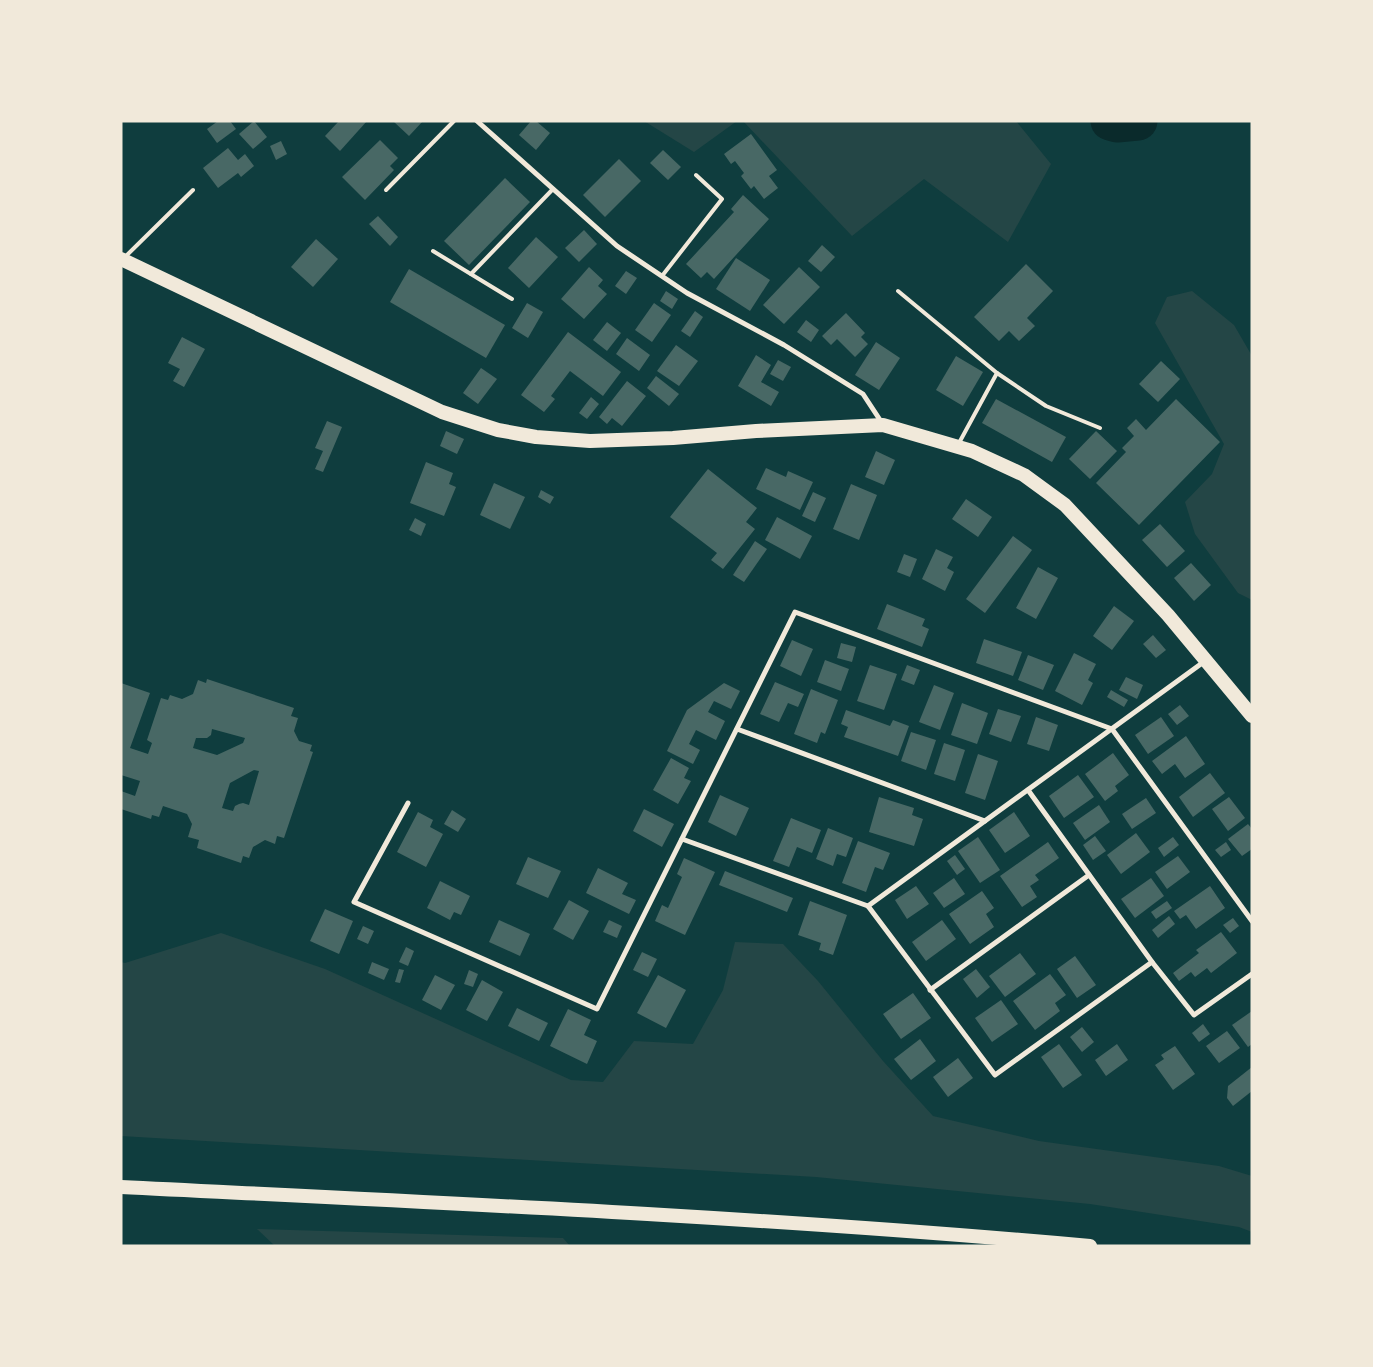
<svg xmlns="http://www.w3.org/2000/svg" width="1373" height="1367" font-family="Montserrat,sans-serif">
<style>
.green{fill:#244646}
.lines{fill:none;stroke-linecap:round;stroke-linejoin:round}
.river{stroke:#0a2a2b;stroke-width:39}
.building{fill:#486865;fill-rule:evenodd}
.service{stroke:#f1e9da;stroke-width:4}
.minor{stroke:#f1e9da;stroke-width:5}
.trunk{stroke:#f1e9da;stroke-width:14}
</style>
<rect width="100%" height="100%" fill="#0f3d3e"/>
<g class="green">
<polygon points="644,121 737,121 694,152"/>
<polygon points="743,121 1016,121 1051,164 1008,242 924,179 852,236"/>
<polygon points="1192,291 1234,325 1252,356 1252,600 1238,593 1195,534 1185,502 1212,474 1224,444 1155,323 1167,297"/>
<polygon points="221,933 325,969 571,1080 603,1082 634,1041 693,1044 723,990 735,942 783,944 818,981 883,1061 933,1116 1039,1141 1219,1166 1252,1176 1252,1232 1239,1227 1090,1204 816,1177 121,1136 121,962 125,963"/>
<polygon points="257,1229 563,1238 570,1246 275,1246"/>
</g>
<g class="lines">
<polyline class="river" points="1110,121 1117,123 1138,121"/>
</g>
<g class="building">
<polygon points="218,121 230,121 236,129 217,143 207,129"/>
<polygon points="254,121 267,137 253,149 239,134"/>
<polygon points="339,121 367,121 340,151 325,136"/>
<polygon points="393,121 423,121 409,136"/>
<polygon points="531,121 536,121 550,133 536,150 519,135"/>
<polygon points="751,134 777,170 769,176 778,188 764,199 754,186 751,189 741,176 744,173 735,161 731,164 724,154"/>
<polygon points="380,140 398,158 390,166 394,170 365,200 342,177"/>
<polygon points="281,141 287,154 276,160 270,146"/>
<polygon points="228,148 238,160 245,154 254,166 241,177 238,173 218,188 203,168"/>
<polygon points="663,150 681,167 668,180 650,163"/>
<polygon points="619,159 641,181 605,217 583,195"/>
<polygon points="505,178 530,202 469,265 444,241"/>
<polygon points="743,195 769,219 714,279 707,272 701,278 686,264 734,212 731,209"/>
<polygon points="378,216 398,237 390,246 369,224"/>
<polygon points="584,230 597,244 579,262 565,248"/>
<polygon points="536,237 558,257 529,288 508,268"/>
<polygon points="316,239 338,259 313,287 291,267"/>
<polygon points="822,245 835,257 821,272 808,261"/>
<polygon points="736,258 770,280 750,311 716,289"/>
<polygon points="1026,264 1053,291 1027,318 1035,326 1019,341 1009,331 999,341 974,317"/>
<polygon points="589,267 603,280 598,286 607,294 584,319 561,299"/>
<polygon points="799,267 820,287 784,324 763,305"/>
<polygon points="409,269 505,325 486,358 390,302"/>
<polygon points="626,271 637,278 626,294 615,286"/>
<polygon points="666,291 678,299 672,309 660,301"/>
<polygon points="527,303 543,312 528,338 512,328"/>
<polygon points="654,303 671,315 652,342 635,330"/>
<polygon points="695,311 703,317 690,337 681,331"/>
<polygon points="846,313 865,333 861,337 868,344 855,357 837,339 831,345 822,336"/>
<polygon points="806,320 819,330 811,342 797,332"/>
<polygon points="607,322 621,333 607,351 593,340"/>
<polygon points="568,332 621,372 603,396 570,371 551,396 555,399 544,412 521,395"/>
<polygon points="182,337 205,349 184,387 173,381 180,369 168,363"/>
<polygon points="627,338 650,355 639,371 616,354"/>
<polygon points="876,342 900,358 879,390 855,375"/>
<polygon points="676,345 698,361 679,386 657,371"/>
<polygon points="756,355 771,365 761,382 779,392 771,406 738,386"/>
<polygon points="956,356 983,372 963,406 936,390"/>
<polygon points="778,360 791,367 783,381 770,374"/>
<polygon points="1161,361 1180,379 1158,402 1139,384"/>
<polygon points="481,368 497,379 478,404 463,393"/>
<polygon points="656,376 679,394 669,406 647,388"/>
<polygon points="627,381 646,396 622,426 612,418 607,424 599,417"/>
<polygon points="591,397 599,404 587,419 579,413"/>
<polygon points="996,399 1066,437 1052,462 982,423"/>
<polygon points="1176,399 1220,442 1139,525 1096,483 1126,452 1122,448 1134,436 1127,428 1136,419 1146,430"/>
<polygon points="327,421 342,427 323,472 315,469 323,451 315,448"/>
<polygon points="446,431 464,439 457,454 440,446"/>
<polygon points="1096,431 1117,451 1090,479 1069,459"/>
<polygon points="876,451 895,460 884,485 865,477"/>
<polygon points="426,462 453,473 449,484 456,487 444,516 410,503"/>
<polygon points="766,468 786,477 788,471 813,482 800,510 756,489"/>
<polygon points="708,469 757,508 746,522 755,529 723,569 711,560 717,553 670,517"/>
<polygon points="494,483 525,497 510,529 480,515"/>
<polygon points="851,484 877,495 859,540 833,529"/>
<polygon points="541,490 554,497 550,504 538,497"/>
<polygon points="813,492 826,498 815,522 802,516"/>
<polygon points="966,499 992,517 978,537 952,519"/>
<polygon points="777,517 812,536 800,559 765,540"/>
<polygon points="415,518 426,524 421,536 409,530"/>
<polygon points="1160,524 1185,551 1167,567 1142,540"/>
<polygon points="1013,536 1032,550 985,613 966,599"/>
<polygon points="755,541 767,549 744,582 733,575"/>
<polygon points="936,549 953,557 947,568 954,572 945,591 922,579"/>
<polygon points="904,554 917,559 910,577 897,572"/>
<polygon points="1191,563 1211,585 1194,601 1174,578"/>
<polygon points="1038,567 1058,578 1036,619 1016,608"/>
<polygon points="887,604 925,619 922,626 929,629 922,647 877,629"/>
<polygon points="1114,606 1134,621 1112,650 1093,636"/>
<polygon points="1153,635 1166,650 1156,658 1143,644"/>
<polygon points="984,639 1022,652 1013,676 976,663"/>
<polygon points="792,640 813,649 801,676 780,666"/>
<polygon points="841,643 856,647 852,662 837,658"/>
<polygon points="1074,653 1096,664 1088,680 1093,683 1082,705 1055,691"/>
<polygon points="1028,655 1054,665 1043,690 1018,680"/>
<polygon points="825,660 849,669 841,691 817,682"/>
<polygon points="870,665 897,674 884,710 857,701"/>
<polygon points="907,665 920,670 914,685 901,680"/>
<polygon points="1126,677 1143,685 1137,699 1119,690"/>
<path d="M 207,679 L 294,708 L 291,716 L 298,718 L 294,731 L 299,741 L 312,745 L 310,751 L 313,752 L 284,838 L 277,836 L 275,844 L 265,840 L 253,847 L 249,858 L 243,856 L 241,863 L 197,848 L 199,840 L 188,837 L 192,824 L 187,814 L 163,806 L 159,817 L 152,815 L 151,819 L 121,809 L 121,791 L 135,796 L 140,781 L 121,775 L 121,683 L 150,693 L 130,748 L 148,754 L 152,743 L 147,740 L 161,698 L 168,700 L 170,695 L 182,699 L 193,694 L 198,680 L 206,683 ZM 212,729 L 245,738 L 243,743 L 217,755 L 193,748 L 196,738 L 207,738 L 211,735 ZM 254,770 L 259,771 L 249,805 L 243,803 L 239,804 L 235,806 L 233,811 L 222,808 L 230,783 Z"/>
<polygon points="775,682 804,694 798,707 788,703 779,722 760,714"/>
<polygon points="724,683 740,691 731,709 714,701 708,712 725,721 716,740 696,730 689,744 700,750 693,764 667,751 687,710"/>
<polygon points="934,685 954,693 940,730 919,722"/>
<polygon points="811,689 838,700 825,734 821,732 817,743 794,734"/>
<polygon points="1111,690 1128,700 1124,707 1107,697"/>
<polygon points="962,703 988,713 977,744 951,735"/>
<polygon points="1180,705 1189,716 1177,725 1168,714"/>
<polygon points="998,709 1021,716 1011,742 989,734"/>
<polygon points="846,710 890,726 893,720 909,726 898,756 844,737 848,727 841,724"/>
<polygon points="1036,717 1058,725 1049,751 1027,744"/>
<polygon points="1161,717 1174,736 1148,754 1135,735"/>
<polygon points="911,732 936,740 926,770 901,761"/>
<polygon points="1186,736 1205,764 1185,778 1175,764 1162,774 1152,761"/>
<polygon points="944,743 965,750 955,781 934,774"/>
<polygon points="1113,753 1129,775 1115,786 1118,791 1105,801 1085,774"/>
<polygon points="978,754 998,761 985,800 965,793"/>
<polygon points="671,758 689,768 684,778 691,781 678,804 653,790"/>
<polygon points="1210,773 1225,793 1193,817 1179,797"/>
<polygon points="1078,775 1094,797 1064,818 1049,796"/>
<polygon points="720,795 749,808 736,836 708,822"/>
<polygon points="879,797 914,808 912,815 923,819 914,846 869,832"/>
<polygon points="1229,797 1245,818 1228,831 1212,809"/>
<polygon points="1146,798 1156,813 1132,829 1122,814"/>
<polygon points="1099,805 1110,822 1085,840 1073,823"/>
<polygon points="644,809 674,824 662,847 633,831"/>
<polygon points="452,810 466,819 458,832 444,824"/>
<polygon points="418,812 433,820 430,827 443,834 426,867 397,852"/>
<polygon points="1014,812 1030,836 1005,853 989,830"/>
<polygon points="791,818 821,830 812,853 797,847 789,867 773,861"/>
<polygon points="1248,824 1252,829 1252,849 1242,856 1228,839"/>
<polygon points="828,828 853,838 846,857 837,854 833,866 816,859"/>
<polygon points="1136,833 1150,852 1121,874 1107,855"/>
<polygon points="1095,836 1106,851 1093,860 1083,845"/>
<polygon points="978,837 1000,870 980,883 958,851"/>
<polygon points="1173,837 1179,845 1164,857 1158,848"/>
<polygon points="858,841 890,853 883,870 875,867 866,892 842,883"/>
<polygon points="1048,842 1059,858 1035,875 1039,880 1030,886 1037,897 1022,907 1000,876"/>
<polygon points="1226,842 1231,850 1221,857 1215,850"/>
<polygon points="955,855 965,869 957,875 947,861"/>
<polygon points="1178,856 1190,872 1167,889 1155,872"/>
<polygon points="528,857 561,871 548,898 516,884"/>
<polygon points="684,858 715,872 685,935 655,921 662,905 668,908 682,877 677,874"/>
<polygon points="598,868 628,883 622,894 636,900 629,914 586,893"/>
<polygon points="725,871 793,898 787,912 719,885"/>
<polygon points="954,878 965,894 944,908 933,893"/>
<polygon points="1151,878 1164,896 1135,918 1121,899"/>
<polygon points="440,881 470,896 461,915 454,912 450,920 427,908"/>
<polygon points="916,886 929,904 907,919 895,900"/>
<polygon points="1210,886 1225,908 1196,929 1186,915 1180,919 1174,911"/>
<polygon points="982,891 994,908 986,914 994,927 970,944 949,914"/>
<polygon points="569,900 589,911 573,940 553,929"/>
<polygon points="810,901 847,915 833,955 819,950 821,943 798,935"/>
<polygon points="1167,901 1172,908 1156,919 1151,912"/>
<polygon points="325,909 353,921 339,954 310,941"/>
<polygon points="1169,916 1175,924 1158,938 1152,930"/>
<polygon points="1233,918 1239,926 1230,933 1223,925"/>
<polygon points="499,920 530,934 520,956 489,942"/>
<polygon points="609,920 622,926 617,938 603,932"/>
<polygon points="942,920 956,939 926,961 912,942"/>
<polygon points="363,926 374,931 368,944 357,939"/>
<polygon points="1221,932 1237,953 1211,973 1207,968 1195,977 1191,972 1179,981 1173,973 1199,953 1196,950"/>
<polygon points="406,947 414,951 408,966 399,962"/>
<polygon points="642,952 657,959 648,977 633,970"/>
<polygon points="1020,953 1036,974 1005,997 989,976"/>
<polygon points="1075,956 1096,985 1077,998 1057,969"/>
<polygon points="372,962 389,969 384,980 368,973"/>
<polygon points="399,969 404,970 400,983 395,982"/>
<polygon points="976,969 990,987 977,998 963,979"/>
<polygon points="469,970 478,974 473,987 464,984"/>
<polygon points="1050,974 1066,995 1055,1003 1060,1011 1035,1030 1013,1001"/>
<polygon points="435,975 455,985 441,1010 422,1000"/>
<polygon points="658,975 686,990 666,1028 637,1013"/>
<polygon points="482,980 503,992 487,1021 466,1010"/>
<polygon points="913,993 931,1018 901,1039 883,1014"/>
<polygon points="1001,1000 1018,1024 992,1042 975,1018"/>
<polygon points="517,1008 548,1023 539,1041 508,1026"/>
<polygon points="568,1009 591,1020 584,1035 597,1041 587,1064 550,1046"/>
<polygon points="1252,1011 1252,1044 1248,1047 1232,1025"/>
<polygon points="1203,1024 1210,1034 1199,1042 1192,1033"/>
<polygon points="1082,1027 1094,1042 1082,1052 1070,1037"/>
<polygon points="1227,1031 1240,1048 1219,1063 1206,1046"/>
<polygon points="920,1039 936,1061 911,1080 894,1059"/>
<polygon points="1059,1044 1082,1075 1063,1088 1041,1057"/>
<polygon points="1117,1044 1128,1060 1106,1076 1095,1060"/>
<polygon points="1175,1046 1195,1074 1173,1090 1155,1065 1164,1059 1161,1055"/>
<polygon points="958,1058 973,1078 948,1097 933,1077"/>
<polygon points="1252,1067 1252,1091 1233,1106 1227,1098 1228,1086"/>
</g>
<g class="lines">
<g class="service">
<polyline points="386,190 454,121"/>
<polyline points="433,251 512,299"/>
<polyline points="125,257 193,190"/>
<polyline points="471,274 553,189"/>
<polyline points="662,276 722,199 696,175"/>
<polyline points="898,291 997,373 1046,406 1100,428"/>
<polyline points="959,443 997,373"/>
</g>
<g class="minor">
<polyline points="477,121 617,246 687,293 784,345 863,394 882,423"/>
<polyline points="737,729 985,821"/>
<polyline points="1028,790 1152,962"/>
<polyline points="408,803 354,902 597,1009 795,612 1112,729 1252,921"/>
<polyline points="682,839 868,906 995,1075 1152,962 1194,1015 1252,974"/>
<polyline points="868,906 1205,661"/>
<polyline points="930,990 1089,875"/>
</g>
<g class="trunk">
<polyline points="121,259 442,412 498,430 536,437 590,441 673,438 756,431 883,425 972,451 1024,475 1065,505 1168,615 1252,716"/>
<path d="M 121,1187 C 444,1203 768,1217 1090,1246"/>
</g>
</g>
<rect width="1373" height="1367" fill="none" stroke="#f1e9da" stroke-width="245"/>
</svg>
